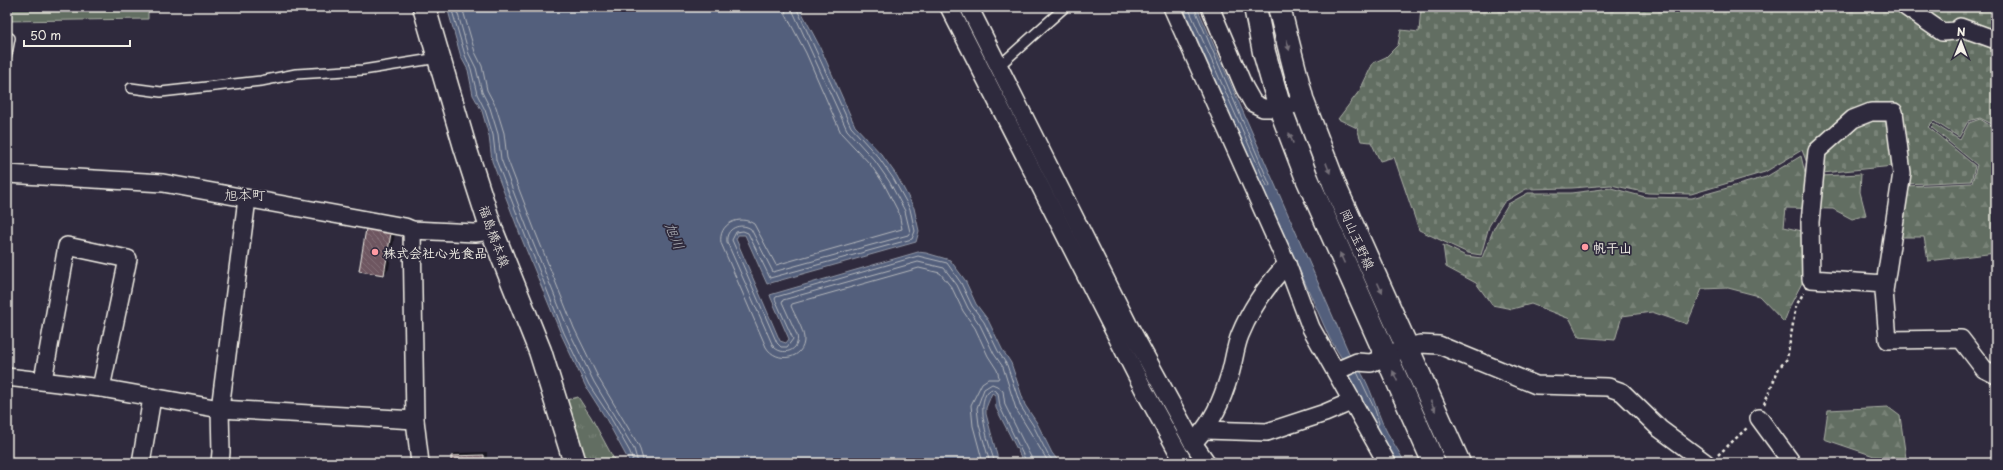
<svg xmlns="http://www.w3.org/2000/svg" width="2003" height="470" font-family="'Playpen Sans','Klee One',sans-serif">
<style>
.grass{fill:url(#grass-tufts);stroke:#abb0a5}
.forest{fill:url(#forest-firs);stroke:#abb0a5}
.cemetery{fill:url(#cemetery-stones);stroke:#abb0a5}
.pitch{fill:#626e62;stroke:#abb0a5}
.water{fill:#535f7b;stroke:#9399a7}
.shadow{fill:#0007}
.lines{fill:none;stroke-linecap:round;stroke-linejoin:round}
.shore{stroke:#b4b7bc;stroke-width:1}
.building{fill:url(#building-back-hatch);stroke:#f4f1e8}
.service-casing{stroke:#f4f1e8;stroke-width:12}
.minor-casing{stroke:#f4f1e8;stroke-width:20}
.secondary-casing{stroke:#f4f1e8;stroke-width:25}
.primary-casing{stroke:#f4f1e8;stroke-width:25}
.path{stroke:#f4f1e8;stroke-width:2.5;stroke-dasharray:3 3;stroke-linecap:butt}
.service{stroke:#2f2a3d;stroke-width:9}
.minor{stroke:#2f2a3d;stroke-width:17}
.secondary{stroke:#2f2a3d;stroke-width:22}
.primary{stroke:#2f2a3d;stroke-width:22}
.oneway{fill:#747079}
.poi-dot{fill:#ff9aa2;stroke:#2f2a3d;stroke-width:1.5}
.labels{text-anchor:middle;dominant-baseline:central;stroke-width:3.5;stroke-linejoin:round;paint-order:stroke}
.street-label{font-size:13px;fill:#f4f1e8;stroke:#2f2a3d}
.poi-label{font-size:13px;font-weight:bold;fill:#f4f1e8;stroke:#2f2a3d;text-anchor:start}
.neighbourhood-label{font-size:14px;fill:#f4f1e8;stroke:#2f2a3d}
.water-label{font-size:14px;font-style:italic;fill:#b4b7bc;stroke:#2f2a3d}
</style>
<defs>
<pattern id="grass-tufts" width="24" height="20" patternUnits="userSpaceOnUse"><rect width="24" height="20" fill="#626e62"/><path d="M3 7l-1-3M5 7V3M7 7l1-3M15 17l-1-3M17 17v-4M19 17l1-3" fill="none" stroke="#798378"/></pattern>
<pattern id="forest-firs" width="22" height="20" patternUnits="userSpaceOnUse"><rect width="22" height="20" fill="#626e62"/><path d="M5 1l3.5 6h-7zM16 11l3.5 6h-7z" fill="#798378"/></pattern>
<pattern id="cemetery-stones" width="16" height="16" patternUnits="userSpaceOnUse"><rect width="16" height="16" fill="#626e62"/><path d="M2 7V4a2 2 0 0 1 4 0v3zM10 15v-3a2 2 0 0 1 4 0v3z" fill="#798378"/></pattern>
<pattern id="building-back-hatch" width="6" height="6" patternUnits="userSpaceOnUse"><rect width="6" height="6" fill="#6e5661"/><path d="M-1 5l2 2M0 0l6 6M5-1l2 2" fill="none" stroke="#836f78"/></pattern>
</defs>
<rect width="100%" height="100%" fill="#2f2a3d"/>
<filter id="ink" filterUnits="userSpaceOnUse"><feTurbulence type="fractalNoise" baseFrequency=".025" numOctaves="2"/><feDisplacementMap in="SourceGraphic" scale="8" xChannelSelector="R" yChannelSelector="G"/><feConvolveMatrix kernelMatrix="1 2 1 2 8 2 1 2 1" color-interpolation-filters="sRGB"/></filter>
<g filter="url(#ink)">
<polygon class="grass" points="578,397 591,417 616,463 586,463 567,400"/>
<g class="forest">
<polygon points="1980,119 1996,129 1996,253 1928,261 1924,237 1899,237 1906,186 1972,183 1977,165 1931,127 1934,124 1960,140 1969,123"/>
<polygon points="1801,156 1805,173 1821,176 1861,174 1860,192 1866,215 1852,219 1833,209 1786,208 1784,227 1802,231 1803,281 1791,304 1784,322 1759,296 1728,288 1702,289 1687,324 1652,312 1622,316 1615,340 1579,337 1570,319 1531,304 1512,309 1492,305 1476,283 1446,267 1443,245 1466,256 1482,258 1494,228 1508,204 1528,193 1571,193 1611,188 1645,197 1692,198 1766,177"/>
<polygon points="1888,407 1900,416 1906,458 1874,456 1824,439 1828,410"/>
</g>
<polygon class="cemetery" points="1421,7 1996,7 1996,126 1980,118 1968,121 1959,137 1934,121 1928,127 1975,166 1971,181 1905,184 1904,165 1822,173 1810,171 1802,150 1765,172 1691,194 1648,193 1611,185 1572,188 1526,189 1504,202 1489,226 1481,255 1468,253 1419,230 1394,157 1380,161 1371,142 1361,141 1357,128 1338,119 1360,90 1373,63 1386,57 1398,45 1401,30 1419,32"/>
<polygon class="pitch" points="7,7 148,7 148,19 7,21"/>
<g class="water">
<polygon points="447,7 799,7 820,47 855,126 882,155 897,176 914,208 919,231 916,242 767,284 745,235 738,235 736,239 780,341 786,343 789,339 771,298 770,295 773,294 918,252 926,253 950,260 965,280 976,304 988,320 1002,349 1011,363 1025,405 1037,423 1052,453 1060,463 1024,463 996,408 995,395 992,393 986,408 986,414 999,463 630,463 605,417 586,387 561,334 521,237 492,161 489,136 482,111 473,95 468,70 461,57"/>
<path d="M 1183,7 L 1197,7 L 1352,360 C 1368,378 1373,400 1382,422 C 1388,436 1398,449 1405,463 L 1392,463 L 1345,375 L 1344,362 L 1330,339 Z"/>
</g>
<g class="shadow">
<polygon points="372,224 396,228 389,269 384,274 367,229"/>
<polygon points="487,452 487,463 452,463 452,456 455,453"/>
</g>
<g class="lines">
<g class="shore">
<polyline points="451,7 465,55 471,69 477,94 485,110 493,135 496,160 525,235 564,333 589,385 609,415 630,452 633,463"/>
<polyline points="456,7 469,54 476,68 482,92 490,108 498,134 501,159 529,233 569,331 594,382 634,449 638,463"/>
<polyline points="462,7 475,52 482,66 487,90 496,107 504,133 507,158 535,231 574,328 599,379 639,446 644,463"/>
<path d="M 785,7 L 786,15 L 806,53 L 841,133 L 870,164 L 884,184 L 899,213 L 902,229 L 776,265 L 754,224 C 739,214 718,224 721,243 L 766,347 C 776,364 805,360 804,338 C 803,328 795,316 791,306 L 792,304 L 919,268 L 940,273 L 952,288 L 963,311 L 975,328 L 988,356 L 997,370 L 999,377 L 998,379 L 988,379 L 982,383 L 971,405 L 973,426 L 983,463"/>
<path d="M 791,7 L 847,130 L 875,161 L 889,181 L 905,211 L 910,232 L 908,235 L 773,272 L 751,229 C 741,222 725,228 727,242 L 773,346 C 782,357 801,351 797,335 L 782,302 L 783,300 L 918,262 L 944,268 L 957,285 L 968,308 L 980,325 L 994,354 L 1003,367 L 1016,409 L 1049,463"/>
<polyline points="796,7 851,127 879,158 893,178 910,209 915,231 912,239 770,278 748,233 743,231 736,232 732,240 777,343 781,347 787,347 793,339 775,299 776,297 918,256 947,263 961,283 972,306 984,322 998,351 1007,365 1021,407 1033,425 1048,455 1055,463"/>
<polyline points="1188,7 1267,186 1269,187 1270,185 1194,7"/>
<polyline points="1357,372 1375,410 1379,423 1377,426"/>
<polyline points="990,463 979,425 977,408 984,389 992,384 997,386 1003,391 1005,405 1031,457 1032,463"/>
<path d="M 995,463 C 990,448 972,397 992,389 L 998,393 L 1000,407 L 1027,463"/>
</g>
</g>
<g class="building">
<polygon points="366,229 391,233 384,275 359,271"/>
<polygon points="484,455 484,463 451,463 451,456"/>
</g>
<g class="lines">
<g class="service-casing">
<g id="service">
<polyline points="7,38 10,38 7,54"/>
<polyline points="999,66 1065,7"/>
<polyline points="131,88 161,92 261,81 296,74 363,70 438,58"/>
</g>
</g>
<g class="minor-casing">
<g id="minor">
<polyline points="949,7 1145,392 1184,463"/>
<polyline points="969,7 1128,324 1193,443 1207,463"/>
<polyline points="1172,7 1287,264 1311,328 1387,463"/>
<polyline points="1210,7 1244,87 1253,103 1263,108 1280,108 1303,102"/>
<polyline points="1906,7 1942,32 1956,31 1960,27 1996,40"/>
<polyline points="7,174 163,183 405,227 412,230 475,233 492,231"/>
<polyline points="412,230 415,420 420,463"/>
<polyline points="1885,284 1811,279 1810,222 1817,151 1853,119 1871,112 1894,112 1902,173 1884,291 1888,340 1961,339 1984,369 1996,375"/>
<polyline points="1336,371 1357,362 1371,363 1406,348 1420,344 1439,345 1536,385 1608,387 1622,392 1660,429 1706,463"/>
<polyline points="7,377 101,388 220,409 415,420"/>
<polyline points="43,380 67,246 128,259 101,388"/>
<polyline points="1759,418 1792,463"/>
<polyline points="1205,430 1267,432 1325,413 1353,401"/>
<path d="M 1193,443 C 1214,420 1221,403 1230,374 C 1234,361 1235,347 1240,335 C 1251,308 1267,285 1287,264"/>
<polyline points="141,463 152,398"/>
<polyline points="220,463 221,452 220,409 247,199"/>
</g>
</g>
<g class="secondary-casing">
<polyline id="secondary" points="424,7 465,147 492,231 540,351 575,463"/>
</g>
<g class="primary-casing">
<g id="primary">
<polyline points="1255,7 1264,52 1280,108 1306,176 1434,463"/>
<polyline points="1279,7 1303,102 1337,191 1459,463"/>
</g>
</g>
<g class="path">
<polyline points="1764,404 1779,368 1787,359 1796,306 1804,292"/>
<polyline points="1718,455 1748,427"/>
</g>
<use href="#service" class="service"/>
<use href="#minor" class="minor"/>
<use href="#secondary" class="secondary"/>
<use href="#primary" class="primary"/>
</g>
<defs><path id="oneway-solid" d="M-6-.8H1V-3.2L6.5 0L1 3.2V.8H-6Z"/></defs>
<g class="oneway">
<use href="#oneway-solid" transform="translate(1288 45) rotate(76)"/>
<use href="#oneway-solid" transform="translate(1291 138) rotate(-111)"/>
<use href="#oneway-solid" transform="translate(1328 168) rotate(69)"/>
<use href="#oneway-solid" transform="translate(1342 258) rotate(-114)"/>
<use href="#oneway-solid" transform="translate(1380 288) rotate(66)"/>
<use href="#oneway-solid" transform="translate(1395 376) rotate(-114)"/>
<use href="#oneway-solid" transform="translate(1433 406) rotate(65)"/>
</g>
</g>
<g class="poi-dot">
<circle cx="1585" cy="247" r="4"/>
<circle cx="375" cy="252" r="4"/>
</g>
<g class="labels">
<g class="street-label">
<text transform="translate(495 236) rotate(70)">福島橋本線</text>
<text transform="translate(1358 239) rotate(66)">岡山玉野線</text>
</g>
<g class="poi-label">
<text x="1593" y="247">帆干山</text>
<text x="383" y="252">株式会社心光食品</text>
</g>
<g class="neighbourhood-label">
<text x="245" y="194">旭本町</text>
</g>
<g class="water-label">
<text transform="translate(675 236) rotate(68)">旭川</text>
</g>
</g>
<rect width="2003" height="470" fill="none" stroke="#2f2a3d" stroke-width="24"/>
<rect x="12" y="12" width="1979" height="446" fill="none" stroke="#f4f1e8" stroke-width="1.5" filter="url(#ink)"/>
<g transform="translate(1961 42) rotate(1)" stroke="#2f2a3d" stroke-width="3" paint-order="stroke">
<path d="M0-3L7 15L0 10L-7 15Z" fill="#f4f1e8"/>
<text y="-6" font-size="11" font-weight="bold" text-anchor="middle" fill="#f4f1e8">N</text>
</g>
<path d="M24 40v6h106v-6" fill="none" stroke="#f4f1e8" stroke-width="2"/>
<text x="30" y="40" font-size="12" fill="#f4f1e8" stroke="#2f2a3d" stroke-width="3" paint-order="stroke">50 m</text>
</svg>
